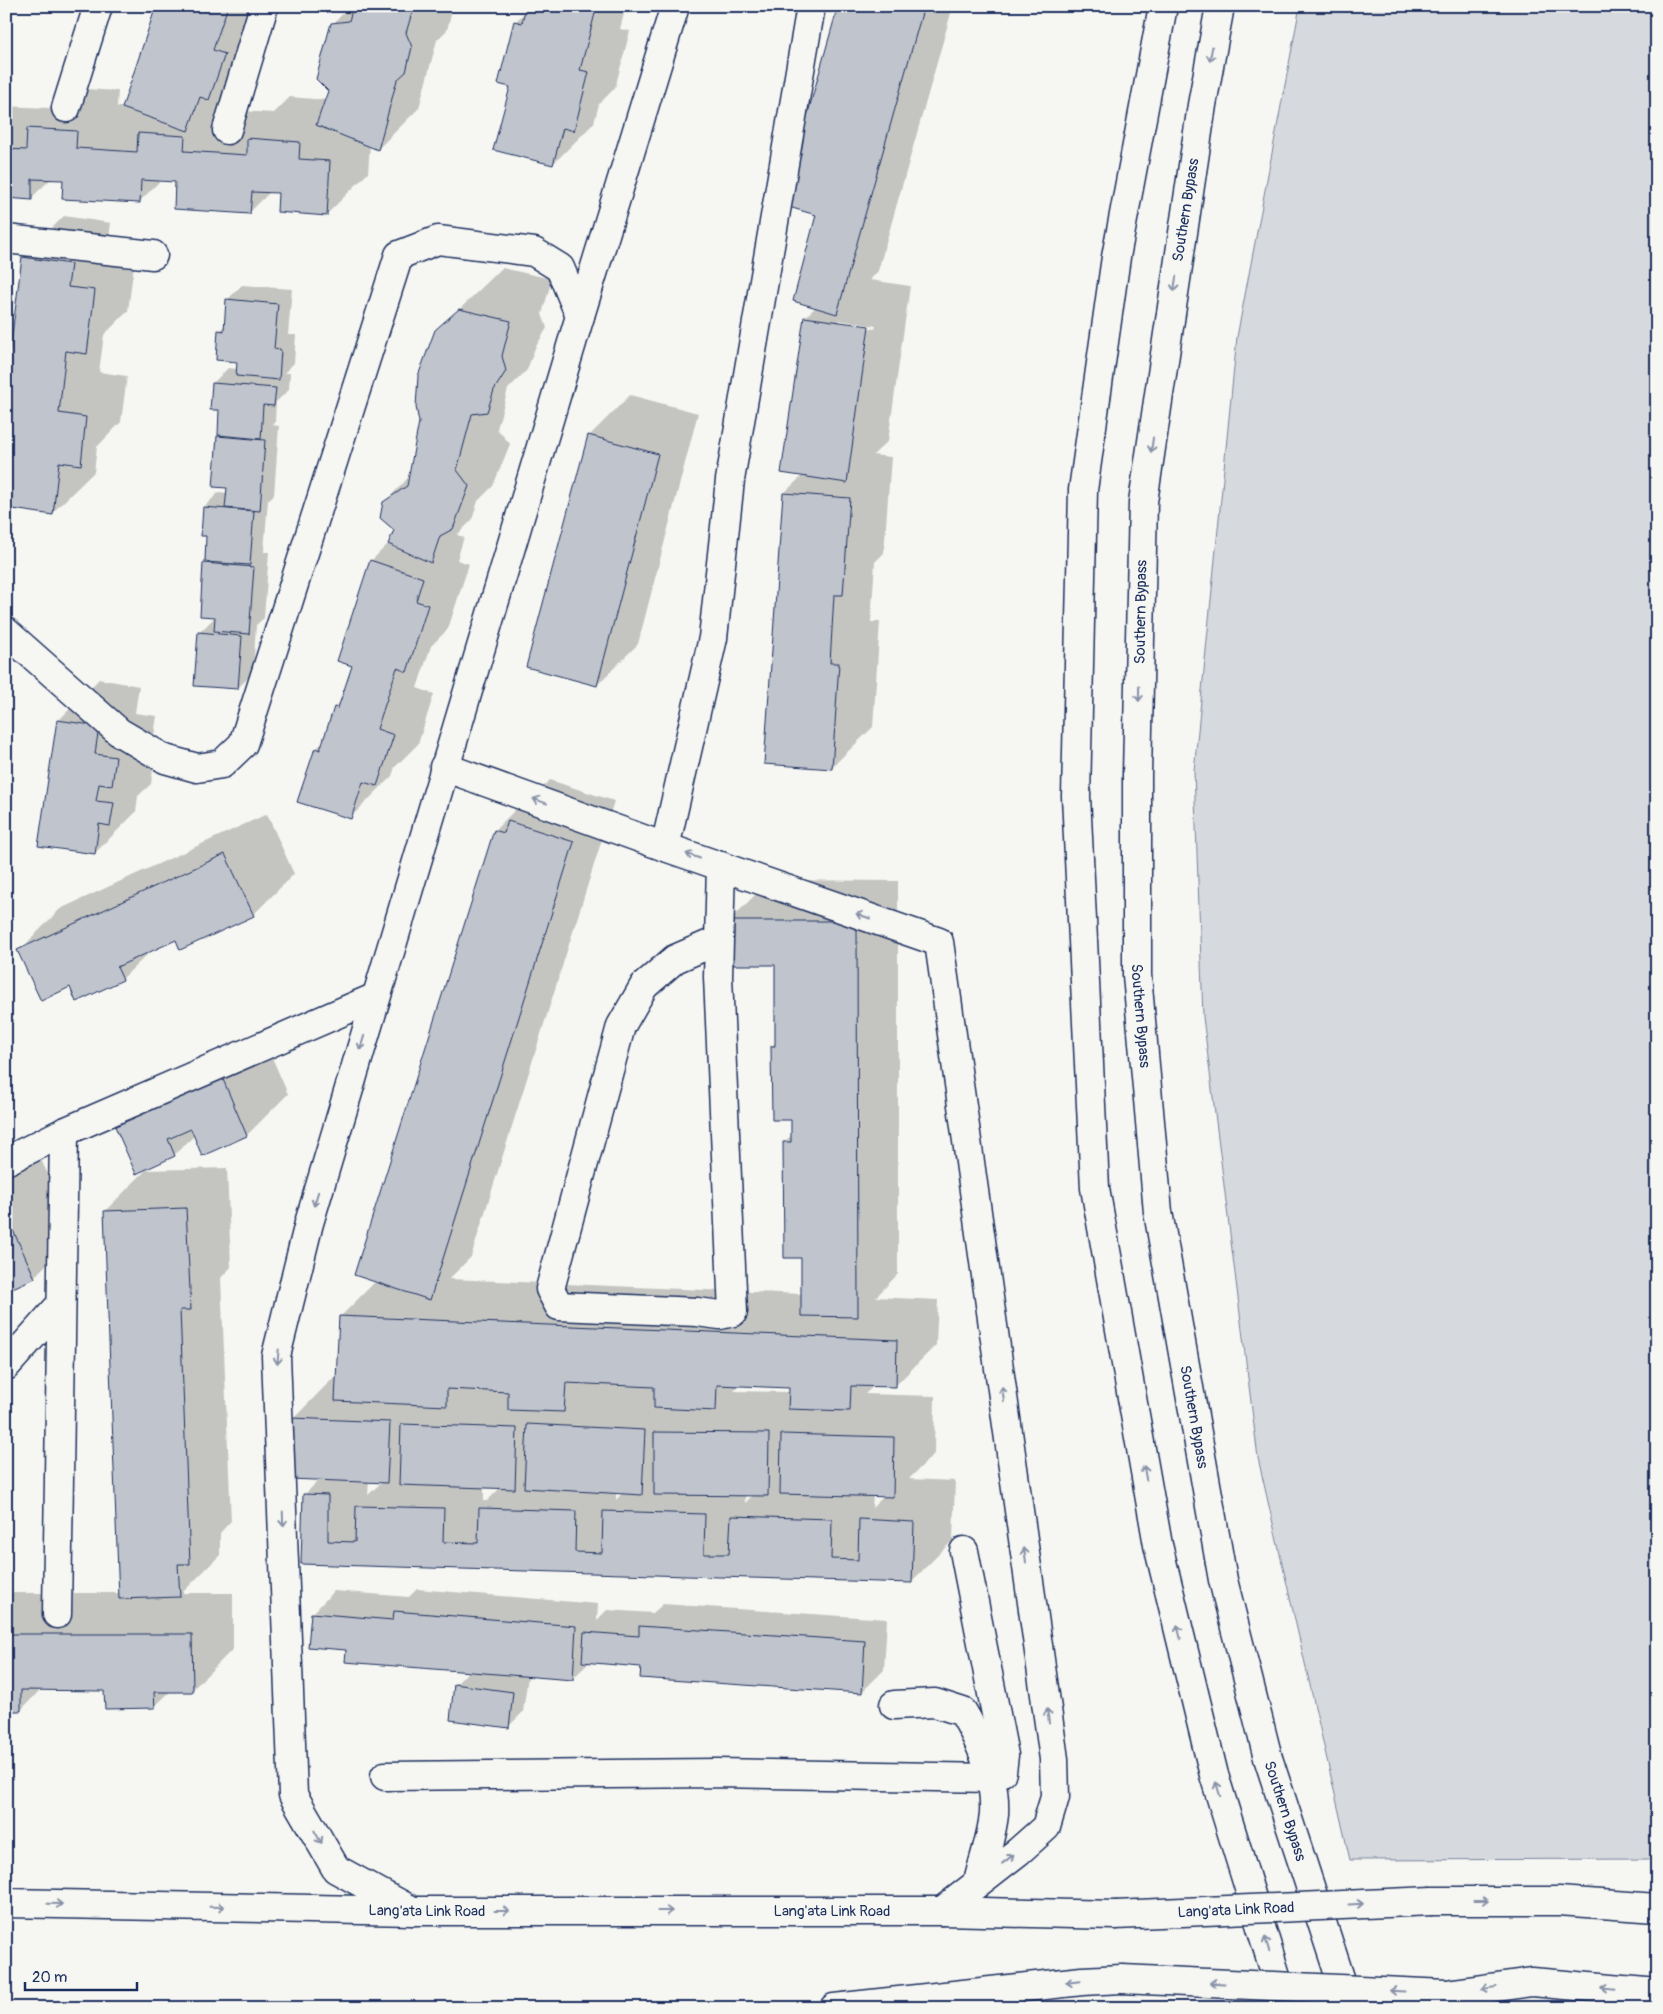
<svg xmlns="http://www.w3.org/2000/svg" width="1663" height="2014" font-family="Pangolin,sans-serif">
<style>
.green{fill:#d6d9dd;stroke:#78849e}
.shadow{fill:#0003;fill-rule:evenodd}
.building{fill:#c0c4cd;stroke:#1b2f5e}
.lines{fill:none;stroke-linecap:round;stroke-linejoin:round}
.minor-casing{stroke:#1b2f5e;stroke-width:31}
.major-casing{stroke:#1b2f5e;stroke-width:31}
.highway-casing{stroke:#1b2f5e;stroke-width:31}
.minor{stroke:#f6f6f2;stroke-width:28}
.major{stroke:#f6f6f2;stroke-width:28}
.highway{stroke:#f6f6f2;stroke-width:28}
.major-bridge-casing{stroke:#1b2f5e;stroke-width:31;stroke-linecap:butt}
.major-bridge{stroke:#f6f6f2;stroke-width:28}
.oneway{stroke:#8892a8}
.labels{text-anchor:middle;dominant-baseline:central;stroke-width:4;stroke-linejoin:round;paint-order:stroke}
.street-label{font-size:15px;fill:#1b2f5e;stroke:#f6f6f2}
</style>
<rect width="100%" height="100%" fill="#f6f6f2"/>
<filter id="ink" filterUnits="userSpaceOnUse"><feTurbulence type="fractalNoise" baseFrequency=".02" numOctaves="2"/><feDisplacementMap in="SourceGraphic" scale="10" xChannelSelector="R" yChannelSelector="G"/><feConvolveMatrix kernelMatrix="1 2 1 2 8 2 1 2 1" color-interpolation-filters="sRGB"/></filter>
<g filter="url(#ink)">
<polygon class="green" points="1300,6 1657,6 1657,1859 1350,1860 1258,1458 1203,1017 1194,771 1237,337"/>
<g class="shadow">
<polygon points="157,6 255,6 229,88 222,95 226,95 225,110 274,113 290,97 326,100 329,91 333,24 350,6 453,6 447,30 437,40 419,108 378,149 370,145 368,173 327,214 279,192 271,191 250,212 176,181 161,180 139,202 65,179 51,179 31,198 6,197 6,106 49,108 70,88 118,91 117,107 123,107"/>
<polygon points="528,6 626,6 620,29 630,31 615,88 599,104 594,123 553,164 511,86 515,22 527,10"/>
<path d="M 840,6 L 953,6 L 878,271 L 870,280 L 910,286 L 888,441 L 873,455 L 891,457 L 884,553 L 875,562 L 871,622 L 880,622 L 873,727 L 831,768 L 784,493 L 803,475 L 805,317 L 816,307 L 817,214 ZM 838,320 L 876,326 L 875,329 L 838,323 Z"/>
<polygon points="64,216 111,223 108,246 136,249 128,311 104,335 99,372 127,376 121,422 97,447 94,472 52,513 23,257"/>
<polygon points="502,268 552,279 542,314 547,328 535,348 527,370 508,389 497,429 510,444 493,486 478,501 472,520 457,535 464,537 457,560 469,564 448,629 431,646 417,688 434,694 418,744 395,767 392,776 350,818 316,749 325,740 335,707 342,700 353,665 339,660 372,560 391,541 396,529 384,503 410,476 437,331"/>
<polygon points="242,285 292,289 288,335 296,335 294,363 284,373 290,373 289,390 276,402 275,423 273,425 279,426 274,495 268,500 264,552 269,552 264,618 256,625 253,673 238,688 199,633 216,616 204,563 207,535 204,507 219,492 228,493 228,487 218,437 221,434 221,409 213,383 228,368 238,369 239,361 219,331 226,324 227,300"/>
<polygon points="630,395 698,413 638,644 597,685 589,436"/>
<polygon points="99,679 139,686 135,713 157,716 153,743 136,760 154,762 151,784 138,796 136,812 95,853 58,721"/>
<path d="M 550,780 L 614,801 L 471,1257 L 449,1279 L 802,1294 L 802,1257 L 784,1142 L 792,1135 L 792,1119 L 772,1046 L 776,1042 L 776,964 L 729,921 L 770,880 L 898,881 L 898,1274 L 876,1297 L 938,1300 L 936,1345 L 895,1386 L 875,1385 L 865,1394 L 935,1396 L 934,1454 L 909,1479 L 955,1481 L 953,1540 L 912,1581 L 302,1562 L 304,1495 L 320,1479 L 293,1419 L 334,1377 L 337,1378 L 340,1317 L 376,1281 L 495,830 L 536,789 L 540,790 ZM 741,1385 L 790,1387 L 790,1392 L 734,1391 ZM 369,1481 L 382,1482 L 368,1495 ZM 484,1487 L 501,1487 L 487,1501 L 484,1501 ZM 616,1492 L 623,1492 L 616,1500 ZM 745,1495 L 753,1495 L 745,1503 ZM 873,1495 L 885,1495 L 872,1508 Z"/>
<polygon points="267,814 294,874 253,915 176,938 152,950 122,979 70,985 19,951 60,909"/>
<polygon points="263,1037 288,1094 247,1135 195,1135 174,1155 115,1124"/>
<polygon points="37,1151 76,1235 34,1277 6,1289 6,1165"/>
<polygon points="227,1168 231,1267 221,1278 231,1521 220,1533 220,1555 182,1593 233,1593 233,1649 192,1690 171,1691 154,1707 106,1689 41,1689 21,1710 6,1710 6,1593 120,1593 105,1211 146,1170"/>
<polygon points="417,1589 598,1604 597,1620 607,1610 653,1613 663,1604 887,1619 884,1670 862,1692 643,1665 590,1662 572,1679 528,1676 523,1712 508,1727 455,1685 469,1671 347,1648 312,1614 334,1591 409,1597"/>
</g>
<g class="building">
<polygon points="156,6 228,6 213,50 225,54 209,100 200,97 188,131 122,108"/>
<polygon points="353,6 414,6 406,33 412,47 406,72 397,80 378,150 316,125 328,91 316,79 331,23 349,21"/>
<polygon points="526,6 597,6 580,70 589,72 574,131 563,128 553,165 493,150 510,87 498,84 514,21 522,23"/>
<polygon points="838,6 924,6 837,314 793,301 816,215 782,205"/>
<polygon points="27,128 77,131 76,148 137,152 138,133 185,136 184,151 247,155 247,138 300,142 299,159 330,161 327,216 277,212 278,193 252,192 250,214 174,209 175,182 141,180 140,203 62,199 63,180 32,179 32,200 6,198 6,149 26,150"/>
<polygon points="22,257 71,264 68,287 95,290 87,354 66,351 59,413 86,417 81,465 59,462 53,515 6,508 6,382"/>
<polygon points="226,299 278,304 274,349 281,350 279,380 236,376 237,362 216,360 218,330 224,331"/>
<polygon points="459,309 511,321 502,356 506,371 494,390 487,412 472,414 457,470 469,486 453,529 440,536 431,563 388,544 394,530 380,518 383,502 407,486 419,422 416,407 418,376 435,330"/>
<polygon points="804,317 869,326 847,483 781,473"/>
<polygon points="212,383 276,388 274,406 263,405 261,439 218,435 219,410 210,410"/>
<polygon points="588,435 658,454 597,686 526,667"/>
<polygon points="217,436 265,440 260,511 225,508 227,488 213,487"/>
<polygon points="783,493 850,498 843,595 834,595 830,663 839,663 832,769 764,764"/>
<polygon points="203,507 254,511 250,565 205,562 206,536 201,536"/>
<polygon points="370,560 423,578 416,601 428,605 407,672 397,668 377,729 394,735 377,786 363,782 351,819 297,802 315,748 320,750 334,707 338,708 352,666 337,661"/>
<polygon points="203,563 254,567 249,634 214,631 215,617 200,616"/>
<polygon points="198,632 242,636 238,689 194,686"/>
<polygon points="57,720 99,726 95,754 116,757 112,786 99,784 96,801 114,803 110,826 99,824 95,854 38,846"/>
<polygon points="508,821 574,842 430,1300 354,1275 494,830 504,833"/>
<polygon points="225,854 254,916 180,950 176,940 117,967 123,980 76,1002 70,987 41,1001 17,950"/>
<polygon points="728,921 857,921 858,1317 801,1316 801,1258 784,1258 783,1142 791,1142 791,1120 772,1120 771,1046 775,1046 775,965 728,965"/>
<polygon points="222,1077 247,1136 202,1156 191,1129 168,1139 175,1156 136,1174 114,1124"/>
<polygon points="186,1208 191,1310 180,1310 190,1564 178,1564 180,1597 119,1599 104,1211"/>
<polygon points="6,1215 35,1278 6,1291"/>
<polygon points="339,1316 897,1340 896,1387 851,1386 850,1411 788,1409 789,1388 717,1385 716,1411 654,1408 654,1387 566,1383 564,1412 508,1410 508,1392 447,1389 447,1406 335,1401"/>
<polygon points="291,1418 390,1422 387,1483 290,1479"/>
<polygon points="401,1424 517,1428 515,1489 399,1485"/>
<polygon points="527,1424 645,1430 642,1495 524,1488"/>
<polygon points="654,1432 769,1433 768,1496 654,1495"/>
<polygon points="781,1434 894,1437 893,1497 780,1494"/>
<polygon points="303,1494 328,1495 328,1541 355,1542 356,1506 444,1508 443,1542 478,1543 479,1508 576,1511 575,1552 602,1553 603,1511 705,1514 704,1554 729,1554 731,1516 832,1519 831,1559 858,1560 859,1519 914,1522 912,1583 301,1564"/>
<polygon points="394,1611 576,1626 573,1680 345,1662 346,1650 308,1647 311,1613 393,1620"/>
<polygon points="639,1626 865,1641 862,1693 640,1678 641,1667 582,1662 584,1632 639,1636"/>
<polygon points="6,1634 192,1634 193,1692 154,1692 155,1708 105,1709 104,1691 21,1690 21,1711 6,1711"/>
<polygon points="454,1684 513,1692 509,1728 450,1720"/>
</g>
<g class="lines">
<g class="minor-casing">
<g id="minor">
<polyline points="66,108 98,6"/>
<polyline points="227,130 264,6"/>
<polyline points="6,239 153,255"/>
<polyline points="580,316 675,6"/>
<polyline points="6,632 119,732 165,759 197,768 222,764 243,744 399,255 438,240 534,252 560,268 580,316 309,1223 276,1356 293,1795 336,1869 413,1911"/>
<polyline points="444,767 665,847 939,942 1054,1759 1055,1797 1046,1827 1019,1851 942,1911"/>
<polyline points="665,847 713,638 730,480 811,6"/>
<polyline points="719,940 675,959 644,986 621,1026 550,1289 559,1306 697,1312 720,1315 733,1312 718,977 721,866"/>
<polyline points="6,1161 64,1132 376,997"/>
<polyline points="6,1366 61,1304"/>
<polyline points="57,1614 64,1132"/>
<path d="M 894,1705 L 935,1703 L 963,1712 C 981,1743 996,1777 994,1814 C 992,1836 983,1861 978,1882"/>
<polyline points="385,1776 717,1773 992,1778 1002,1772 1004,1755 964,1551"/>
</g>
</g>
<g class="major-casing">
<g id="major">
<polyline points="1432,1901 1559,1901 1657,1908"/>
<path id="s1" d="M 6,1903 L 413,1911 L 942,1911 L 1115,1915"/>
<polyline points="1446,1994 1532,1982 1657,1993"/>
<polyline points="834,2008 1082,1981 1122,1979"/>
</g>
</g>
<g class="highway-casing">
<g id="highway">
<polyline points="1163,6 1116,257 1083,490 1076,796 1095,1188 1158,1545 1214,1775 1286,2008"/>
<path id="s2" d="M 1220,6 L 1202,105 L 1143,502 L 1137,775 L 1137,975 L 1158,1212 L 1223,1580 L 1268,1758 L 1350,2008"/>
</g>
</g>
<use href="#minor" class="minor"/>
<use href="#major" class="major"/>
<use href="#highway" class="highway"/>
<g class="major-bridge-casing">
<g id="major-bridge">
<path id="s3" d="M 1115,1915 L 1432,1901"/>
<polyline points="1122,1979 1446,1994"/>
</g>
</g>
<use href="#major-bridge" class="major-bridge"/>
</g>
<defs><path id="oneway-shaft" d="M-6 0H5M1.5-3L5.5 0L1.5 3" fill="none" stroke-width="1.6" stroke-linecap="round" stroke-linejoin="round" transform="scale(1.25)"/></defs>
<g class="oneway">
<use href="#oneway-shaft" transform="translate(1211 54) rotate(100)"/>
<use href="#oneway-shaft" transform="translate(1175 284) rotate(99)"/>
<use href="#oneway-shaft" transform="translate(1152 445) rotate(98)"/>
<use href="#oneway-shaft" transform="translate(1139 694) rotate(91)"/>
<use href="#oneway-shaft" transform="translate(540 801) rotate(-160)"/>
<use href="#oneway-shaft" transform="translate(693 856) rotate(-161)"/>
<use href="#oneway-shaft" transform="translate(863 916) rotate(-161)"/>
<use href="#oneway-shaft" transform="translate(362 1043) rotate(107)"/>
<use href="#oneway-shaft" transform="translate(316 1199) rotate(107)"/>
<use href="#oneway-shaft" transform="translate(278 1357) rotate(95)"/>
<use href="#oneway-shaft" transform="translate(1003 1394) rotate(-98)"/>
<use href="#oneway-shaft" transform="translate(1145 1473) rotate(-100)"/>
<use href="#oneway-shaft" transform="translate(283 1519) rotate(88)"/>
<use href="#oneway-shaft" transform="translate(1025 1555) rotate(-98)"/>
<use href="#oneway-shaft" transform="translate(1179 1632) rotate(-104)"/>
<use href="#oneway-shaft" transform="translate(1048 1716) rotate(-98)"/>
<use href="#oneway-shaft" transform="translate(1218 1789) rotate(-107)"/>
<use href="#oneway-shaft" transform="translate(318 1837) rotate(60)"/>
<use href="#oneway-shaft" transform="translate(1008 1859) rotate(-38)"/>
<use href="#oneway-shaft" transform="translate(1481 1901)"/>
<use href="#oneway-shaft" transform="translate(55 1904) rotate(1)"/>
<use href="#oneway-shaft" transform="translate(1356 1904) rotate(-3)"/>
<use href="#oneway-shaft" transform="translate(217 1907) rotate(1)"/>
<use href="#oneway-shaft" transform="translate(502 1911)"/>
<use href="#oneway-shaft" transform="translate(665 1911)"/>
<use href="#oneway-shaft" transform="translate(1267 1944) rotate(-107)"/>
<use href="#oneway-shaft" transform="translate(1073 1982) rotate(174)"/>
<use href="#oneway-shaft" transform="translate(1217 1983) rotate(-177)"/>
<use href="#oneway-shaft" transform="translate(1489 1988) rotate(172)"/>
<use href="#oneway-shaft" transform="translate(1608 1988) rotate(-175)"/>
<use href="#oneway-shaft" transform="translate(1397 1991) rotate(-177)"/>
</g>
</g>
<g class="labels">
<g class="street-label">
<text transform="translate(1186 210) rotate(-81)">Southern Bypass</text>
<text transform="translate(1141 612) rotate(-89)">Southern Bypass</text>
<text stroke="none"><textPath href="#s2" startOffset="1016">Southern Bypass</textPath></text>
<text stroke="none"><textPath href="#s2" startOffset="1421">Southern Bypass</textPath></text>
<text stroke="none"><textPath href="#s2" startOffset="1826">Southern Bypass</textPath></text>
<text stroke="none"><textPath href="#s1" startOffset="421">Lang'ata Link Road</textPath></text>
<text stroke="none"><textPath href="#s3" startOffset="121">Lang'ata Link Road</textPath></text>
<text stroke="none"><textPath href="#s1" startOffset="826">Lang'ata Link Road</textPath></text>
</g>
</g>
<rect width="1663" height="2014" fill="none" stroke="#f6f6f2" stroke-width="25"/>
<rect x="12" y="12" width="1638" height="1989" fill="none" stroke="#1b2f5e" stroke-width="2" filter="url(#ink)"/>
<path d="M25 1982v8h112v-8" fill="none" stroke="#1b2f5e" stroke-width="2.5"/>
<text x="32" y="1982" font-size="15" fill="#1b2f5e" stroke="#f6f6f2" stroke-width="4" paint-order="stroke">20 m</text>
</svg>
